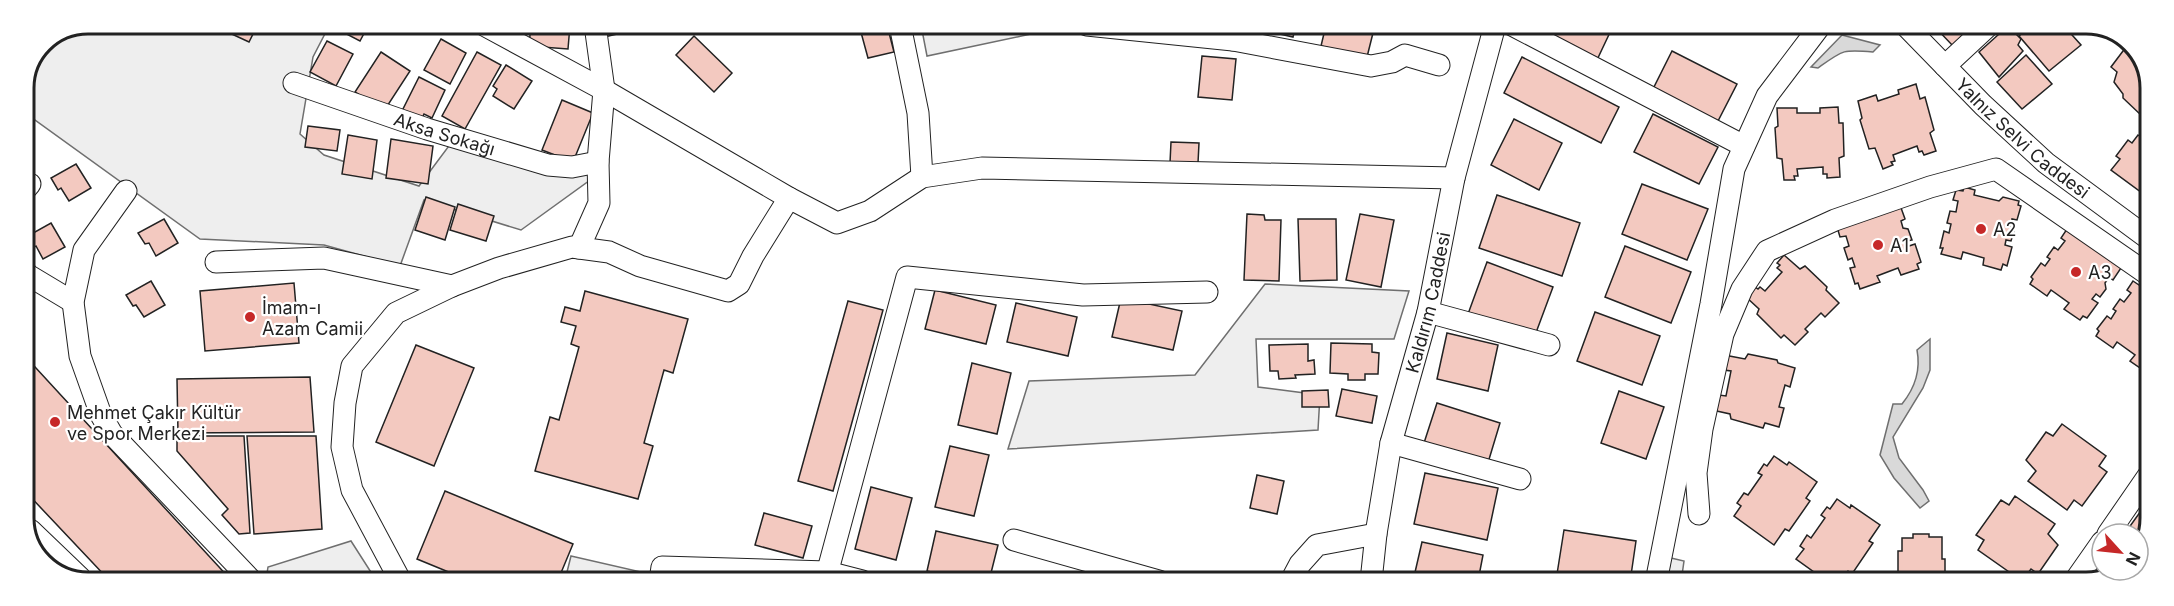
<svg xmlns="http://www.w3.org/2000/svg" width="2174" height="606" font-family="Inter,sans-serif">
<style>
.green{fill:#eee;stroke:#6f6f6f;stroke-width:1.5}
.parking{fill:#ededed;stroke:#6f6f6f;stroke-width:1.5}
.water{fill:#d9d9d9;stroke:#6f6f6f;stroke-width:1.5}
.building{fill:#f3c9c0;stroke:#222;stroke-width:1.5}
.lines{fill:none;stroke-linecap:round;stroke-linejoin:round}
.minor-casing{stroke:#222;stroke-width:23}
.major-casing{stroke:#222;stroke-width:29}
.minor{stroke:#fff;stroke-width:21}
.major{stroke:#fff;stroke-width:27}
.poi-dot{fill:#c62828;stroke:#fff;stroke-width:2}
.labels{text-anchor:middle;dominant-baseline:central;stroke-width:4.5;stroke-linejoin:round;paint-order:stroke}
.street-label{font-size:18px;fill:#222;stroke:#fff}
.poi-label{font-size:18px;fill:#222;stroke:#fff;text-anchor:start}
.rim{fill:none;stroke:#222;stroke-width:3}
</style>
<rect width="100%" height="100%" fill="#fff"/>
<g class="green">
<polygon points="88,24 330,24 313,57 300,134 324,155 419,186 457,135 597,175 521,230 424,200 400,266 324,245 200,239 24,112 24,88 43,43"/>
<polygon points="921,25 1044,25 1045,31 927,56"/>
<polygon points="1265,284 1409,291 1394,339 1256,339 1258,387 1320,395 1318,430 1008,449 1029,381 1195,375"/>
<polygon points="351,541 376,580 266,580 268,567"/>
<polygon points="571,556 641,572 639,580 565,580"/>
</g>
<polygon class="parking" points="1671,558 1684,561 1681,582 1667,582"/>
<g class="water">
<path d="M 1842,35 L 1880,45 L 1873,52 C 1843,49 1843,50 1818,68 L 1811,67 Z"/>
<path d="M 1930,339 L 1930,370 L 1923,388 L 1893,437 L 1899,458 L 1923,490 L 1929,501 L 1920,508 L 1894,478 L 1880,455 L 1893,404 L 1902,404 C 1915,388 1921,371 1917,350 Z"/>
</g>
<g class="building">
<polygon points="223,24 258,24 249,42 221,29"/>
<polygon points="332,24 369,24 360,41 331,26"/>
<polygon points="531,24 570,25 568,49 529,46"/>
<polygon points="601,25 642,25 643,28 604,37"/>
<polygon points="859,25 887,25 894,52 868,58"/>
<polygon points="1263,25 1296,25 1293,37 1262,30"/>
<polygon points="1326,25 1375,25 1367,57 1321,46"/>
<polygon points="1536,26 1613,26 1596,62 1533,31"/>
<polygon points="1934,26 1972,26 1973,27 1953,46"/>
<polygon points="2008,26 2021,39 2018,45 2023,51 1999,77 1979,52"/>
<polygon points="2031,26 2064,26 2081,45 2049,71 2019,36"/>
<polygon points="694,36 732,73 714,92 676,55"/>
<polygon points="441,39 466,53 450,84 424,70"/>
<polygon points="327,41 353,54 336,86 310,72"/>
<polygon points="2129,43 2134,46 2150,84 2150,107 2142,116 2123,98 2123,94 2114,82 2117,72 2111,67"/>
<polygon points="1672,51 1737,84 1718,121 1653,89"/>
<polygon points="381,52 410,71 384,111 355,92"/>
<polygon points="477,52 501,65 465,129 442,116"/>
<polygon points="2026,55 2052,84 2022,109 1997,82"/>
<polygon points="1202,56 1236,59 1232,100 1198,97"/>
<polygon points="1522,57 1619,107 1601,143 1504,93"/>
<polygon points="506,65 532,81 514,109 493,96 497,89 493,86"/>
<polygon points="419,77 445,90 432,118 424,114 420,123 401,113"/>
<polygon points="1916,84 1920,99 1925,97 1934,130 1930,133 1936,151 1924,155 1922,151 1919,152 1917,146 1893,155 1895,161 1891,162 1893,165 1883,169 1875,148 1869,149 1860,120 1862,118 1858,101 1876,95 1878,101 1899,94 1898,90"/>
<polygon points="562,100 593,113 573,162 542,150"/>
<polygon points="1838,107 1839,123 1843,123 1844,156 1839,158 1840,177 1827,178 1827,174 1823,174 1823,167 1797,169 1798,176 1794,176 1795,180 1784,180 1782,159 1777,158 1775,128 1778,126 1777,108 1797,108 1797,113 1820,113 1820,108"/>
<polygon points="1653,114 1718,147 1699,184 1634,152"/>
<polygon points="1514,119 1562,143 1539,190 1491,165"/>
<polygon points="308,126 340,130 337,151 305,147"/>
<polygon points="24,131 33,148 24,153"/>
<polygon points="348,135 377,140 372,179 342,174"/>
<polygon points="2138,135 2150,143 2149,198 2111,170 2120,159 2116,156 2128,140 2132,143"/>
<polygon points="391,139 433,146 428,184 386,178"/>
<polygon points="1171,142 1199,143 1198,163 1170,163"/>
<polygon points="76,164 91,188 69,201 61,188 58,190 51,178"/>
<polygon points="1642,184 1708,209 1687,260 1622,234"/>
<polygon points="1964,187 1975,190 1974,195 1999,201 2003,197 2019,201 2018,205 2021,206 2017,220 2012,219 2010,227 2014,231 2011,241 2006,240 2005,245 2012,247 2007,266 2003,264 2001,270 1983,265 1984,258 1963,252 1961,259 1941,254 1943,248 1940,248 1944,231 1949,233 1951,224 1947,223 1950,211 1956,212 1958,201 1953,200 1956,190 1963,191"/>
<polygon points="1497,195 1580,223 1562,276 1479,248"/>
<polygon points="426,197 455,207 445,240 415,230"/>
<polygon points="458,204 494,216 486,241 450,230"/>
<polygon points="1900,205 1905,219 1901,221 1903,228 1908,229 1912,240 1907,241 1909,246 1915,244 1921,262 1917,264 1919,269 1901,275 1898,268 1877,276 1880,282 1860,289 1858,283 1855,284 1850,268 1855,267 1852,258 1848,260 1844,248 1849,246 1846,236 1840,237 1837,227"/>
<polygon points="1247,214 1264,215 1265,220 1281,220 1279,281 1244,280"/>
<polygon points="1360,214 1394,220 1381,287 1346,280"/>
<polygon points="164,219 178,243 156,256 149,243 145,244 138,233"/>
<polygon points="1298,219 1336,219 1337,280 1300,281"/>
<polygon points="51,223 65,247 43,259 36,246 33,248 26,237"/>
<polygon points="2067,229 2121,268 2113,280 2109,277 2105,283 2106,289 2100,297 2096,294 2092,299 2098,303 2087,318 2083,316 2080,320 2064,309 2069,303 2051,290 2047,296 2030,284 2033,279 2031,277 2041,263 2045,266 2050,259 2047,257 2054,247 2058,250 2065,241 2061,238"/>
<polygon points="1625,246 1691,272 1671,323 1605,297"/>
<polygon points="1784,255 1800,269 1805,266 1827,287 1826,290 1839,303 1825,317 1821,313 1805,329 1808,332 1795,345 1784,335 1781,338 1757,314 1759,309 1746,297 1755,287 1758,289 1760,287 1765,291 1782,272 1777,268 1780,265 1777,263"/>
<polygon points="1487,262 1553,287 1534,338 1468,314"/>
<polygon points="151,281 165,305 144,317 136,305 133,306 126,295"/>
<polygon points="2133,281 2139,285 2141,282 2149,287 2149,369 2146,372 2130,361 2135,355 2117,342 2113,348 2096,336 2099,331 2097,329 2107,316 2111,319 2116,311 2113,309 2120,299 2124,302 2131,293 2127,290"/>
<polygon points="294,283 299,343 205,351 200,291"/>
<polygon points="935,290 996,305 986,344 925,329"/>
<polygon points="585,291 688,319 673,373 664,370 644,443 653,446 638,499 535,471 550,417 559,420 579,347 571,344 576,326 561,322 565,307 580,311"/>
<polygon points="1121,298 1182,311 1173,350 1112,337"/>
<polygon points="848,301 883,310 833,491 798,481"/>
<polygon points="1016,303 1077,317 1068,356 1007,342"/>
<polygon points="1595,312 1660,336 1642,385 1577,361"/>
<polygon points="1447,333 1498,345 1488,391 1437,379"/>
<polygon points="1331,343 1372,344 1372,352 1379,353 1378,374 1365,374 1365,380 1348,380 1348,374 1330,373"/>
<polygon points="1308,344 1308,361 1314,360 1315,374 1295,375 1296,378 1279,379 1278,371 1270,371 1269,345"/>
<polygon points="416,345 474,368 434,466 376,442"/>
<polygon points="1748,354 1777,360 1778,363 1795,368 1790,387 1785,385 1779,407 1784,408 1779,427 1765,423 1763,428 1731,419 1730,414 1712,410 1719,395 1726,396 1731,371 1724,370 1724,355 1745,359"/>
<polygon points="24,355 231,580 109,580 24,490"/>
<polygon points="972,363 1011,373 997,434 958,425"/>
<polygon points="310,377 314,432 178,433 177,379"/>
<polygon points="1342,389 1377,396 1372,423 1336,416"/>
<polygon points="1328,390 1329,407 1302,407 1302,391"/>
<polygon points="1619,391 1664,407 1646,459 1601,443"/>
<polygon points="1437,403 1500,423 1487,466 1423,446"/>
<polygon points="2062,424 2106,456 2099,466 2107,472 2082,506 2074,500 2067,510 2028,481 2036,471 2026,460 2046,432 2053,436"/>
<polygon points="177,436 244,436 250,533 239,534 222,515 228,509 177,451"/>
<polygon points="247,436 316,436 322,529 254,534"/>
<polygon points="950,446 989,455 974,516 935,507"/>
<polygon points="1774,456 1787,465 1789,462 1817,482 1806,498 1810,501 1789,531 1785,529 1774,545 1734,516 1741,506 1737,503 1744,493 1748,495 1762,475 1758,473 1764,464 1767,466"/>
<polygon points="1425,473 1498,488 1487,540 1414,524"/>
<polygon points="1257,475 1284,481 1277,514 1250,508"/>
<polygon points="871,487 912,498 896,560 855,549"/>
<polygon points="445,491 573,544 558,580 468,580 417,559"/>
<polygon points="2015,496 2055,524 2048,534 2058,545 2038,574 2031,569 2022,581 1978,550 1984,540 1976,535 2001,500 2009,505"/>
<polygon points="1837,499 1850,508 1851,505 1880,525 1869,541 1873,543 1852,574 1848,571 1841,582 1828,582 1796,559 1804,549 1800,546 1807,535 1811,538 1825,518 1821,515 1827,507 1830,509"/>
<polygon points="2148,501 2148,534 2138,549 2138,534 2132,534 2128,529"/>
<polygon points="764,513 812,526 803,558 755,545"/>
<polygon points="1564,530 1636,541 1630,582 1603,581 1557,574"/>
<polygon points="936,531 998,545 989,581 972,581 927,571"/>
<polygon points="1913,534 1929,534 1929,537 1942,537 1942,559 1945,559 1945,573 1940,573 1940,578 1944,578 1944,582 1898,582 1898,551 1902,551 1902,538 1913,538"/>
<polygon points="1422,542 1483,555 1478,581 1413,581"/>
</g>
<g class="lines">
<g class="minor-casing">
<g id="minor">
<polyline points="482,24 604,90 789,198 837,223 870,211 922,177 982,168 1454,178"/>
<polyline points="900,25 918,113 922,177"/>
<polyline points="1087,25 1233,40 1237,25"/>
<polyline points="1512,25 1744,146"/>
<path id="s1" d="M 1906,26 L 1983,105 L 2046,163 L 2149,239"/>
<polyline points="1233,40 1371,66 1392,62 1405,55 1439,65"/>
<polyline points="1945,66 1988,26"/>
<path id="s2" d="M 294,83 L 427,129 L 548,165 L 572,167 L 598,162"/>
<polyline points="24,191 30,184"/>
<polyline points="126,191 84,250 73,302 80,356 101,415 112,434 251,580"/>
<polyline points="579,248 599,203 598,162 604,90 595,25"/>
<polyline points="216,262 324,258 452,286"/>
<polyline points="24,270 28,275 73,302"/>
<polyline points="1428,312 1549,345"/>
<polyline points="1391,443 1520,479"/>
<polyline points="1699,514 1696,473 1702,429 1723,334 1742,289 1767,251 1835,220 1930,187 1996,169 2149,275"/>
<polyline points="2108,534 2148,476"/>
<polyline points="1014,540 1159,581"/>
<polyline points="400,580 352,490 342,447 345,403 352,366 396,313 452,286 499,268 572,247 609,252 640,266 728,291 739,284 753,256 789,198"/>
<polyline points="660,581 662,567 827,572 862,581"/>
<polyline points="825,581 907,277 1083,295 1207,292"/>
<polyline points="1291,581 1300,564 1317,545 1376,534"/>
<path id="s3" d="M 1371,581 L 1376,534 L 1391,443 L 1428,312 L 1454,178 L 1495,25"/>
<polyline points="1656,582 1711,304 1734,169 1767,96 1820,26"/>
<polyline points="2074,582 2102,542"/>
</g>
</g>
<g class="major-casing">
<polyline id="major" points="29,533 78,580"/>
</g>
<use href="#minor" class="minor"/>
<use href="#major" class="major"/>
</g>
<g class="poi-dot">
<circle cx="1981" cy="229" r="6"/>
<circle cx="1878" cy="245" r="6"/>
<circle cx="2076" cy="272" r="6"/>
<circle cx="250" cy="317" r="6"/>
<circle cx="55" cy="422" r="6"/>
</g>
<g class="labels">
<g class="street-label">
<text stroke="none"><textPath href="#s2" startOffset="159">Aksa Sokağı</textPath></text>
<text stroke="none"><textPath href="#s1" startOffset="162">Yalnız Selvi Caddesi</textPath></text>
<text stroke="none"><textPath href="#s3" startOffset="285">Kaldırım Caddesi</textPath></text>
</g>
<g class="poi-label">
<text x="1993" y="229">A2</text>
<text x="1890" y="245">A1</text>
<text x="2088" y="272">A3</text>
<text x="262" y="307">İmam-ı<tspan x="262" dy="21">Azam Camii</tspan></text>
<text x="67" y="412">Mehmet Çakır Kültür<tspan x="67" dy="21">ve Spor Merkezi</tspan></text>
</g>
</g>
<path d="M0 0H2174V606H0ZM88 34H2086A54 54 0 0 1 2140 88V518A54 54 0 0 1 2086 572H88A54 54 0 0 1 34 518V88A54 54 0 0 1 88 34Z" fill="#fff" fill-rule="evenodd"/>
<path class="rim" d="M88 34H2086A54 54 0 0 1 2140 88V518A54 54 0 0 1 2086 572H88A54 54 0 0 1 34 518V88A54 54 0 0 1 88 34Z"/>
<g transform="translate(2120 552) rotate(117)"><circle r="28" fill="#ffffff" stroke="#a7a7a7" stroke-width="1.5"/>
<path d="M0-4.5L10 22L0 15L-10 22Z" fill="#c62828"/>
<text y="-9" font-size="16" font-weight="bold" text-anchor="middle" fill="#222222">N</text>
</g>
</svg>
